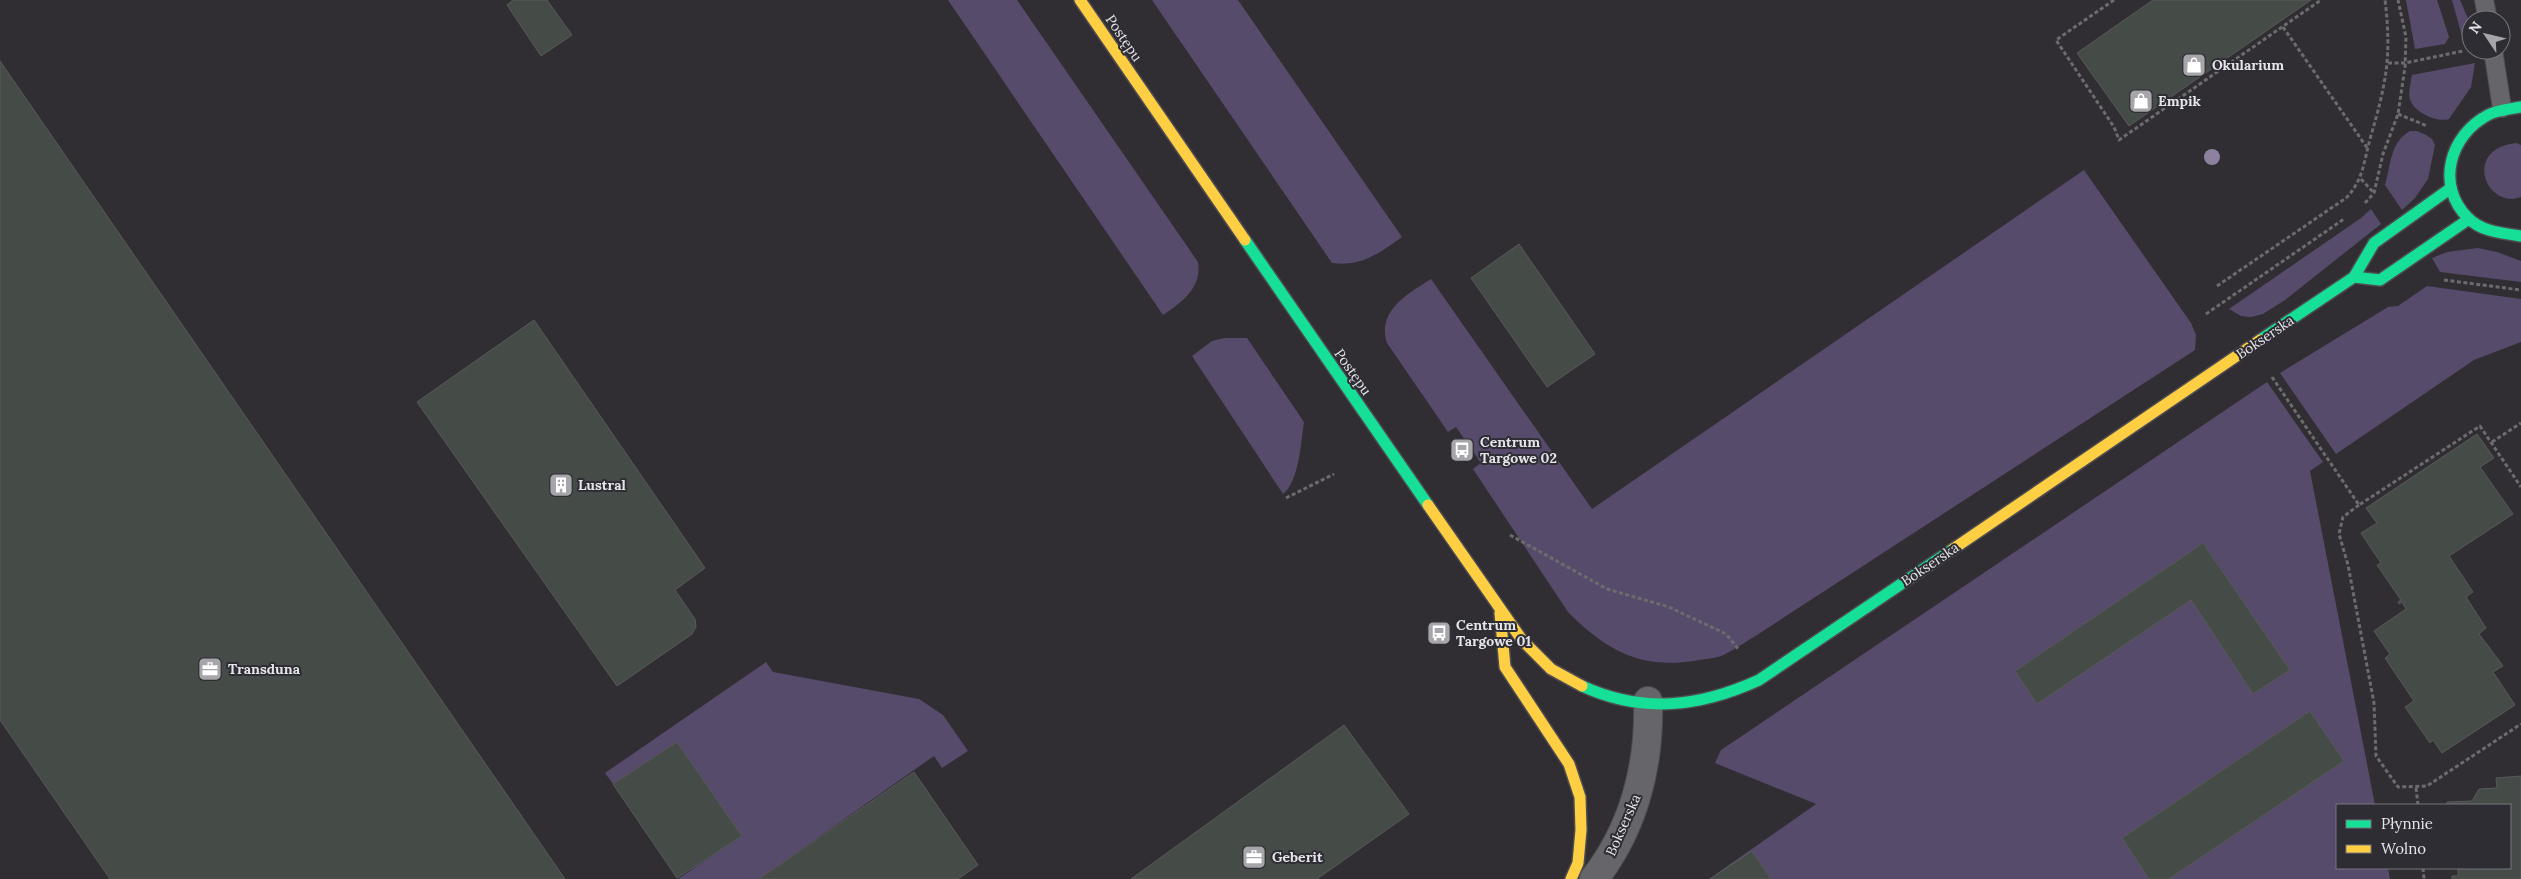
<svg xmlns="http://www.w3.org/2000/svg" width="2521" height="879" font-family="Lora,serif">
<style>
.green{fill:#564b6b}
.building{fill:#454c47;stroke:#59595a}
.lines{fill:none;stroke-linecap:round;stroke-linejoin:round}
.lane-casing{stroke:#4e4c50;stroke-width:20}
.street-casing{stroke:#4e4c50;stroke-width:30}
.fast-casing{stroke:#4e4c50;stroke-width:14}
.slow-casing{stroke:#4e4c50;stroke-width:14}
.path{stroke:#6c6b6e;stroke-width:3;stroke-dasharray:4 2.5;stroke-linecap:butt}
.lane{stroke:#666569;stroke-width:18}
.street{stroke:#666569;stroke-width:28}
.fast{stroke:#16e098;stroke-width:11}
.slow{stroke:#ffcf43;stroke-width:11}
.tree{fill:#8c82a0}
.labels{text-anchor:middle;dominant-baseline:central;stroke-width:4;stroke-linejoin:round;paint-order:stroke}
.street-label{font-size:14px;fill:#e6e5ea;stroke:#2f2d34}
.poi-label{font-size:14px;font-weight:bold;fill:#e6e5ea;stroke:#2f2d34;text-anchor:start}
</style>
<rect width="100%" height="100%" fill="#302e33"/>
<g class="green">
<path d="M 948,0 L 1017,0 L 1198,262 C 1202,288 1182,302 1163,315 Z"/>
<path d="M 1152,0 L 1238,0 L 1402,237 C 1380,253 1361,267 1332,263 Z"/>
<polygon points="2406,0 2437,0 2449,37 2445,44 2415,49"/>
<polygon points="2452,0 2460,0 2469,21 2471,38 2463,40"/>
<path d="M 2475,63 L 2471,87 L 2449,119 C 2437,123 2413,112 2410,99 C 2408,92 2411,82 2412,75 Z"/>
<path d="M 2410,131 L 2417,131 L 2426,135 L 2432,139 L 2435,145 L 2428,179 L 2415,198 L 2402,210 L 2385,185 C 2391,165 2390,142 2410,131 Z"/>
<path d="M 2516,143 L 2521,145 L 2521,197 C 2486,210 2462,149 2516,143 Z"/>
<path d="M 2084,170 L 2191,323 L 2196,335 L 2195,350 L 1757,635 C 1745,642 1733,651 1721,656 C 1713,659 1702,659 1694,661 C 1639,669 1606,650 1568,612 L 1473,469 L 1481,463 L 1456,427 L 1448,432 L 1387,343 C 1376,311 1409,293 1431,279 L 1592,509 Z"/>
<polygon points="2371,209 2381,224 2285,300 2263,314 2251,317 2241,316 2229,309 2361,218"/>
<polygon points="2478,248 2497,252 2521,261 2521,282 2440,272 2432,258 2447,252"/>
<polygon points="2427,286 2521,299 2521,342 2474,360 2336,454 2280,373 2388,307 2398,306"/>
<path d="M 1224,338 L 1247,338 L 1304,422 C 1301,442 1299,482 1283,494 L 1192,356 L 1212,341 Z"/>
<polygon points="2267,382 2323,462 2310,471 2375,805 2337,805 2337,868 2388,868 2390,879 1709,879 1816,804 1715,763 1721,750"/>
<polygon points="766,662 773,672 919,699 943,715 968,751 942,768 934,756 759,879 678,879 741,836 677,742 613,784 605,773"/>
</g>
<g class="building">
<polygon points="513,0 547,0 572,35 541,56 507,5"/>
<polygon points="2153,0 2311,0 2129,126 2077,53"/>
<polygon points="0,61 565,879 110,879 0,720"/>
<polygon points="1519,244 1595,354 1547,387 1471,278"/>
<polygon points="534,320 705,568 675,590 695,619 696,627 692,634 617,686 417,402"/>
<polygon points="2477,434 2494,458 2480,467 2513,514 2449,556 2473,592 2466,597 2486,628 2479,634 2503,666 2493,672 2515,705 2442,753 2433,740 2430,743 2405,707 2414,701 2385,658 2390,654 2374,631 2406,609 2402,602 2399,604 2398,602 2401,600 2377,565 2381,563 2361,533 2377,523 2366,508"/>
<polygon points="2203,543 2290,670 2253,694 2191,600 2037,704 2015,671"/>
<polygon points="2310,711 2344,761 2169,879 2149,879 2122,838"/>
<polygon points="1344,725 1409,814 1317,879 1131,879"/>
<polygon points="677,742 742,836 677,878 613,784"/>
<polygon points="914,772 978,865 958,879 759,879"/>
<polygon points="2521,776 2521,879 2452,879 2452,876 2458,876 2458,868 2510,868 2510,805 2447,805 2447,802 2472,801 2479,789 2497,788 2496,778"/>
<polygon points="1752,851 1771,879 1710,879"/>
</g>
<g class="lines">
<g class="lane-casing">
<g id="lane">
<polyline points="2484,0 2488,20"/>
<polyline points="2493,50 2502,108"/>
</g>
</g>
<g class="street-casing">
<path id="street" d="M 1594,879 C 1634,828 1650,765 1648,701"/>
</g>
<g class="fast-casing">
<g id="fast">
<path d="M 2521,107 C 2511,109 2497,110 2488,115 C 2450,135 2435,185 2468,218 C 2482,232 2502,233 2521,236"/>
<polyline points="1245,240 1428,505"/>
<polyline points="2354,277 2380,280 2469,219"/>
<polyline points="2260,340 2354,277 2374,243 2451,188"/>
<path d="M 1582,686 C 1643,714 1700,707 1759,680 L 1953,549"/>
</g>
</g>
<g class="slow-casing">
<g id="slow">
<polyline points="1080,0 1245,240"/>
<polyline points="1428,505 1522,640 1551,669 1582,686"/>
<polyline points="1953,549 2260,340"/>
<polyline points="1500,613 1505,667 1569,764 1580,797 1581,830 1578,863 1571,879"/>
</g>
</g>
<g class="path">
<polyline points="2114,0 2056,40 2114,127 2119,140 2321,0"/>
<polyline points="2283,27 2368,149"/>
<polyline points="2388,63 2405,63 2463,51"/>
<polyline points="2398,114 2427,126"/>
<polyline points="2361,179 2374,193"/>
<polyline points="2365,203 2374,193 2383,154 2398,114 2405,67 2406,37 2398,0"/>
<polyline points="2444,280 2521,290"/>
<path d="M 2217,286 L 2346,198 C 2363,181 2364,161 2370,139 C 2386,84 2392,57 2385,0"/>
<polyline points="2206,314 2344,219"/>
<polyline points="2272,377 2359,505 2480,426 2521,487"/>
<polyline points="2492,442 2521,423"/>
<polyline points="1286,498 1334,474"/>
<polyline points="2359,505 2343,517 2339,534 2348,565 2374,703 2376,756 2398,787 2427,786 2521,724"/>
<polyline points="1510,535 1607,589 1669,607 1726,634 1739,650"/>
<polyline points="2416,788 2418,805"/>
<polyline points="2423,868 2424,879"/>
</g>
<use href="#lane" class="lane"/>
<use href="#street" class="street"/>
<use href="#fast" class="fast"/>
<use href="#slow" class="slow"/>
</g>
<circle class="tree" cx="2212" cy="157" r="8"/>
<defs>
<g id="shop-square" transform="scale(1.25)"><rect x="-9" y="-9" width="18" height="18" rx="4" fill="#a6a5aa" stroke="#2f2d34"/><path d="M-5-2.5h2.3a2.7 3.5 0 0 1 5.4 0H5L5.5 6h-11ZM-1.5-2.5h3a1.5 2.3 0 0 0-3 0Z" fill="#fff"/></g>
<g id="bus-square" transform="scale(1.25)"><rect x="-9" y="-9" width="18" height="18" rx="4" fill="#a6a5aa" stroke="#2f2d34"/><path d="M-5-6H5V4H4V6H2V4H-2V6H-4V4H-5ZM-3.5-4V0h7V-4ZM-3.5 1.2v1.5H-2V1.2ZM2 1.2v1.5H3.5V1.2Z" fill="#fff"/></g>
<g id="building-square" transform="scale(1.25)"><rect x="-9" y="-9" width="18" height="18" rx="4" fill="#a6a5aa" stroke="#2f2d34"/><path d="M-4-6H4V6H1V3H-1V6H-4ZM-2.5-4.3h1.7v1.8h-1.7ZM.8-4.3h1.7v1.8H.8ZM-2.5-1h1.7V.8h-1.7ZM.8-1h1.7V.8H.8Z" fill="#fff"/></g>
<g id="office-square" transform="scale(1.25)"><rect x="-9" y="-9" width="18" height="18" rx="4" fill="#a6a5aa" stroke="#2f2d34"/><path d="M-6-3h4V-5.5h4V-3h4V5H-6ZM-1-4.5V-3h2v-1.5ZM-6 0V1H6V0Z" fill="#fff"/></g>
</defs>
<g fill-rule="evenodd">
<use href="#shop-square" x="2194" y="65"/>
<use href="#shop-square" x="2141" y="101"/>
<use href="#bus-square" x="1462" y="450"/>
<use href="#building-square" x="561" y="485"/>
<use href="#bus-square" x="1439" y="633"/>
<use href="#office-square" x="210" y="669"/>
<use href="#office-square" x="1254" y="857"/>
</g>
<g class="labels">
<g class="street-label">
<text transform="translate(1124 38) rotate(56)">Postępu</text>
<text transform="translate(2265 337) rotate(-34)">Bokserska</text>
<text transform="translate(1353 372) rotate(55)">Postępu</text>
<text transform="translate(1930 564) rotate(-34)">Bokserska</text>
<text transform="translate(1623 825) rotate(-66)">Bokserska</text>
</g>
<g class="poi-label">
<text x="2212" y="65">Okularium</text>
<text x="2158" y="101">Empik</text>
<text x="1480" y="442">Centrum<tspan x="1480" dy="16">Targowe 02</tspan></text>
<text x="578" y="485">Lustral</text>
<text x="1456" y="625">Centrum<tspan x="1456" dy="16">Targowe 01</tspan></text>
<text x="228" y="669">Transduna</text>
<text x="1272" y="857">Geberit</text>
</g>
</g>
<rect x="2336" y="804" width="175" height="65" fill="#2f2d34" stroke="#78777d"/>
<rect x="2346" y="820" width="25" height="8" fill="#16e098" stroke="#78777d"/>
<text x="2381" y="829" font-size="15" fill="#e6e5ea">Płynnie</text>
<rect x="2346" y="845" width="25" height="8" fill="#ffcf43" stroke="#78777d"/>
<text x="2381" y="854" font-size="15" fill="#e6e5ea">Wolno</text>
<g transform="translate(2486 35) rotate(305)"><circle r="24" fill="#2f2d34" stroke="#78777d"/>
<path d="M0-4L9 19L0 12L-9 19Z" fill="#a6a5aa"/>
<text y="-8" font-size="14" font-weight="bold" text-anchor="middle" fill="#e6e5ea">N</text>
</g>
</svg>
